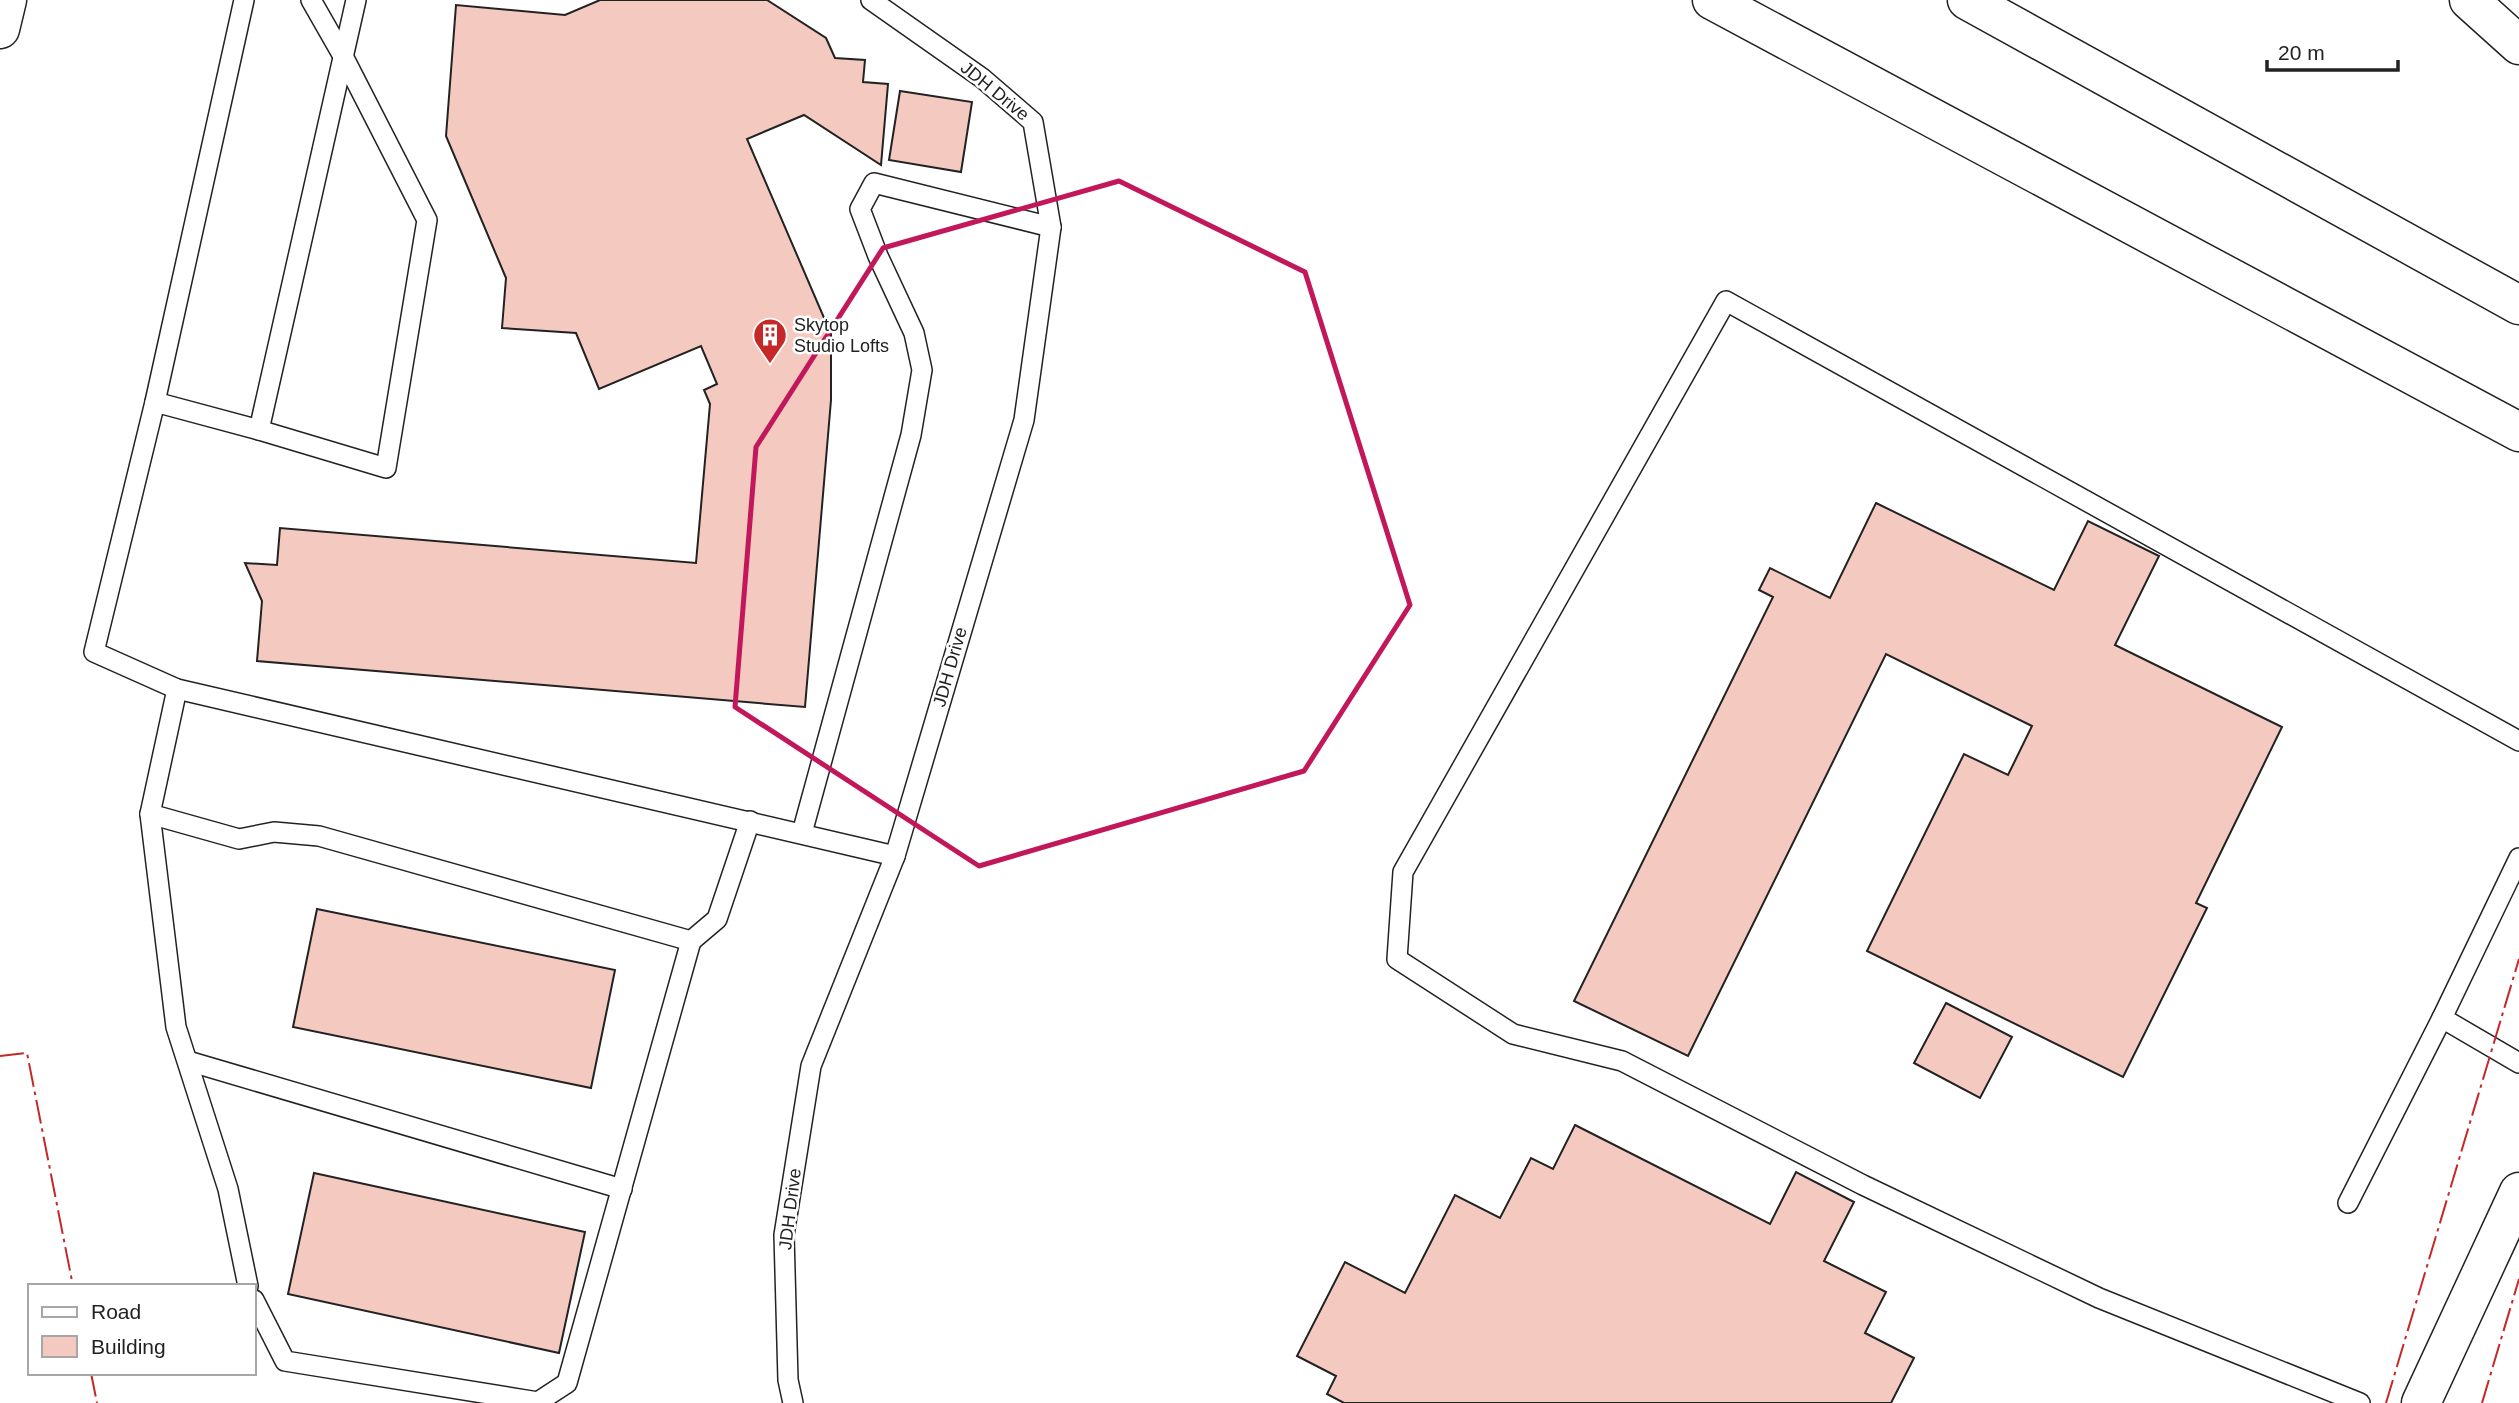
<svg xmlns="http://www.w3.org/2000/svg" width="2519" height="1403" font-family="Helvetica,sans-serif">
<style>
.building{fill:#f3c9c0;stroke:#222;stroke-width:2}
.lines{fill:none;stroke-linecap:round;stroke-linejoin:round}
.lane-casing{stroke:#222;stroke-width:22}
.street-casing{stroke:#222;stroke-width:41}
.secondary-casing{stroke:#222;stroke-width:41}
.highway-casing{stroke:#222;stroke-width:41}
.lane{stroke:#fff;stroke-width:19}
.street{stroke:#fff;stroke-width:38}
.secondary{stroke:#fff;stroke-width:38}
.highway{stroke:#fff;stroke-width:38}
.power{stroke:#c62828;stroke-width:2;stroke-dasharray:24 5 3.5 5;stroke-linecap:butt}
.marked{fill:none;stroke:#c2185b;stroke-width:5;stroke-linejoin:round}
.labels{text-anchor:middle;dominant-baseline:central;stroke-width:5;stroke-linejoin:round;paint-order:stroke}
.street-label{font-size:18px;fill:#222;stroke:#fff}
.poi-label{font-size:18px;fill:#222;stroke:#fff;text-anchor:start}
</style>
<rect width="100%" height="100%" fill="#fff"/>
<g class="building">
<polygon points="600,0 767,0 826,38 835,58 865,60 863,82 888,84 881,165 804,115 747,139 831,334 831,400 805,707 257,661 262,601 245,563 277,565 280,528 696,563 710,404 704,390 717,384 701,346 599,389 576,333 502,328 506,278 446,136 456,5 565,15"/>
<polygon points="900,91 972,102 961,172 889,160"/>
<polygon points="1876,503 2054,590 2088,521 2159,556 2115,645 2282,727 2196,903 2207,908 2123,1077 1867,951 1964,754 2008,775 2032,726 1886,654 1688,1056 1574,1001 1773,597 1759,590 1770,568 1830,598"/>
<polygon points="317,909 615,970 591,1088 293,1027"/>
<polygon points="1946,1003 2012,1037 1980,1098 1914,1063"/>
<polygon points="1575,1125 1770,1224 1796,1172 1854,1202 1824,1261 1886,1292 1865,1333 1914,1358 1891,1403 1344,1403 1327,1394 1336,1376 1297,1356 1345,1262 1405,1293 1455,1195 1500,1218 1531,1158 1553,1169"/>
<polygon points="314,1173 585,1232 559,1353 288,1294"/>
</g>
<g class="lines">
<g class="lane-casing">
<g id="lane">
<polyline points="356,0 259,430 155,402 94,652 177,689 895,856"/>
<polyline points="155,402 244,0"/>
<polyline points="259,430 386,468 427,220 343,56 311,0"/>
<polyline points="177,689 150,814 239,839 274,832 319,836 691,941 717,919 750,821"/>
<polyline points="150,814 176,1027 228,1189 248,1286"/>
<polyline points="802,833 911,435 922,370 914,333 878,256 860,209 874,183 1051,227"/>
<polyline points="2519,858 2442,1018 2519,1063"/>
<polyline points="188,1061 622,1189"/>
<polyline points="2348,1203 2442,1018"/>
<polyline points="254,1300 285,1361 538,1402 567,1383 691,941"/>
<polyline points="793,1403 788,1380 784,1235 811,1066 895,856 1024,420 1051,227 1033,122 982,78 871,0"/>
<polyline points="2360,1403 2099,1298 1863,1185 1622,1061 1513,1034 1397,959 1403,872 1726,301 2519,741"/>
</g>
</g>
<g class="street-casing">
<g id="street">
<polyline points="2469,0 2519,45"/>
<polyline points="0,29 7,0"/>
</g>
</g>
<g class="secondary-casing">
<polyline id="secondary" points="2421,1403 2519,1192"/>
</g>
<g class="highway-casing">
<g id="highway">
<polyline points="1712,0 2519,432"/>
<polyline points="1967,0 2519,305"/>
</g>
</g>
<use href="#lane" class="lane"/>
<use href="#street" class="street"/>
<use href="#secondary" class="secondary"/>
<use href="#highway" class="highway"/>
<g class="power">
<polyline points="0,1056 27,1053 73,1286"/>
<polyline points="91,1373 97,1403"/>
<polyline points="2386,1403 2519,959"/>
<polyline points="2482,1403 2519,1279"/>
</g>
</g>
<path class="marked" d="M 1119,181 L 1305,272 L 1410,605 L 1304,771 L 979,866 L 735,707 L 756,447 L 883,248 Z"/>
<defs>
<g id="building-pin" transform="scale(1.75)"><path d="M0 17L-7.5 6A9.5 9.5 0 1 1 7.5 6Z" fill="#c62828" stroke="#fff"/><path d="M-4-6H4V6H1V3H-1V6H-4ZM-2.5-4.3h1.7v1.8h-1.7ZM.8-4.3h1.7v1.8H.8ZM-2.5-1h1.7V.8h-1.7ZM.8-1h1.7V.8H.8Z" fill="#fff"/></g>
</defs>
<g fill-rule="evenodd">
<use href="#building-pin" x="770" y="335"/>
</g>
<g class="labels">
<g class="street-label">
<text transform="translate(995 91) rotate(39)">JDH Drive</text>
<text transform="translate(950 667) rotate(-74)">JDH Drive</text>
<text transform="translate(790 1209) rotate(-83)">JDH Drive</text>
</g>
<g class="poi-label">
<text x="794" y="325">Skytop<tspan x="794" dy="21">Studio Lofts</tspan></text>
</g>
</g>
<rect x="28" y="1284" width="228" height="91" fill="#ffffff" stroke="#a7a7a7" stroke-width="2"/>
<rect x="42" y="1307" width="35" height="10" fill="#ffffff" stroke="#a7a7a7" stroke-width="2"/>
<text x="91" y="1319" font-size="21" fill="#222222">Road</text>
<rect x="42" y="1336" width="35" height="21" fill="#f3c9c0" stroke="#a7a7a7" stroke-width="2"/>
<text x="91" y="1354" font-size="21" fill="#222222">Building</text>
<path d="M2267 60v10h131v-10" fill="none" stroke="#222222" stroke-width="3.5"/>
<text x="2278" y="60" font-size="21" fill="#222222" stroke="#ffffff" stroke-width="5" paint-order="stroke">20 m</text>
</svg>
